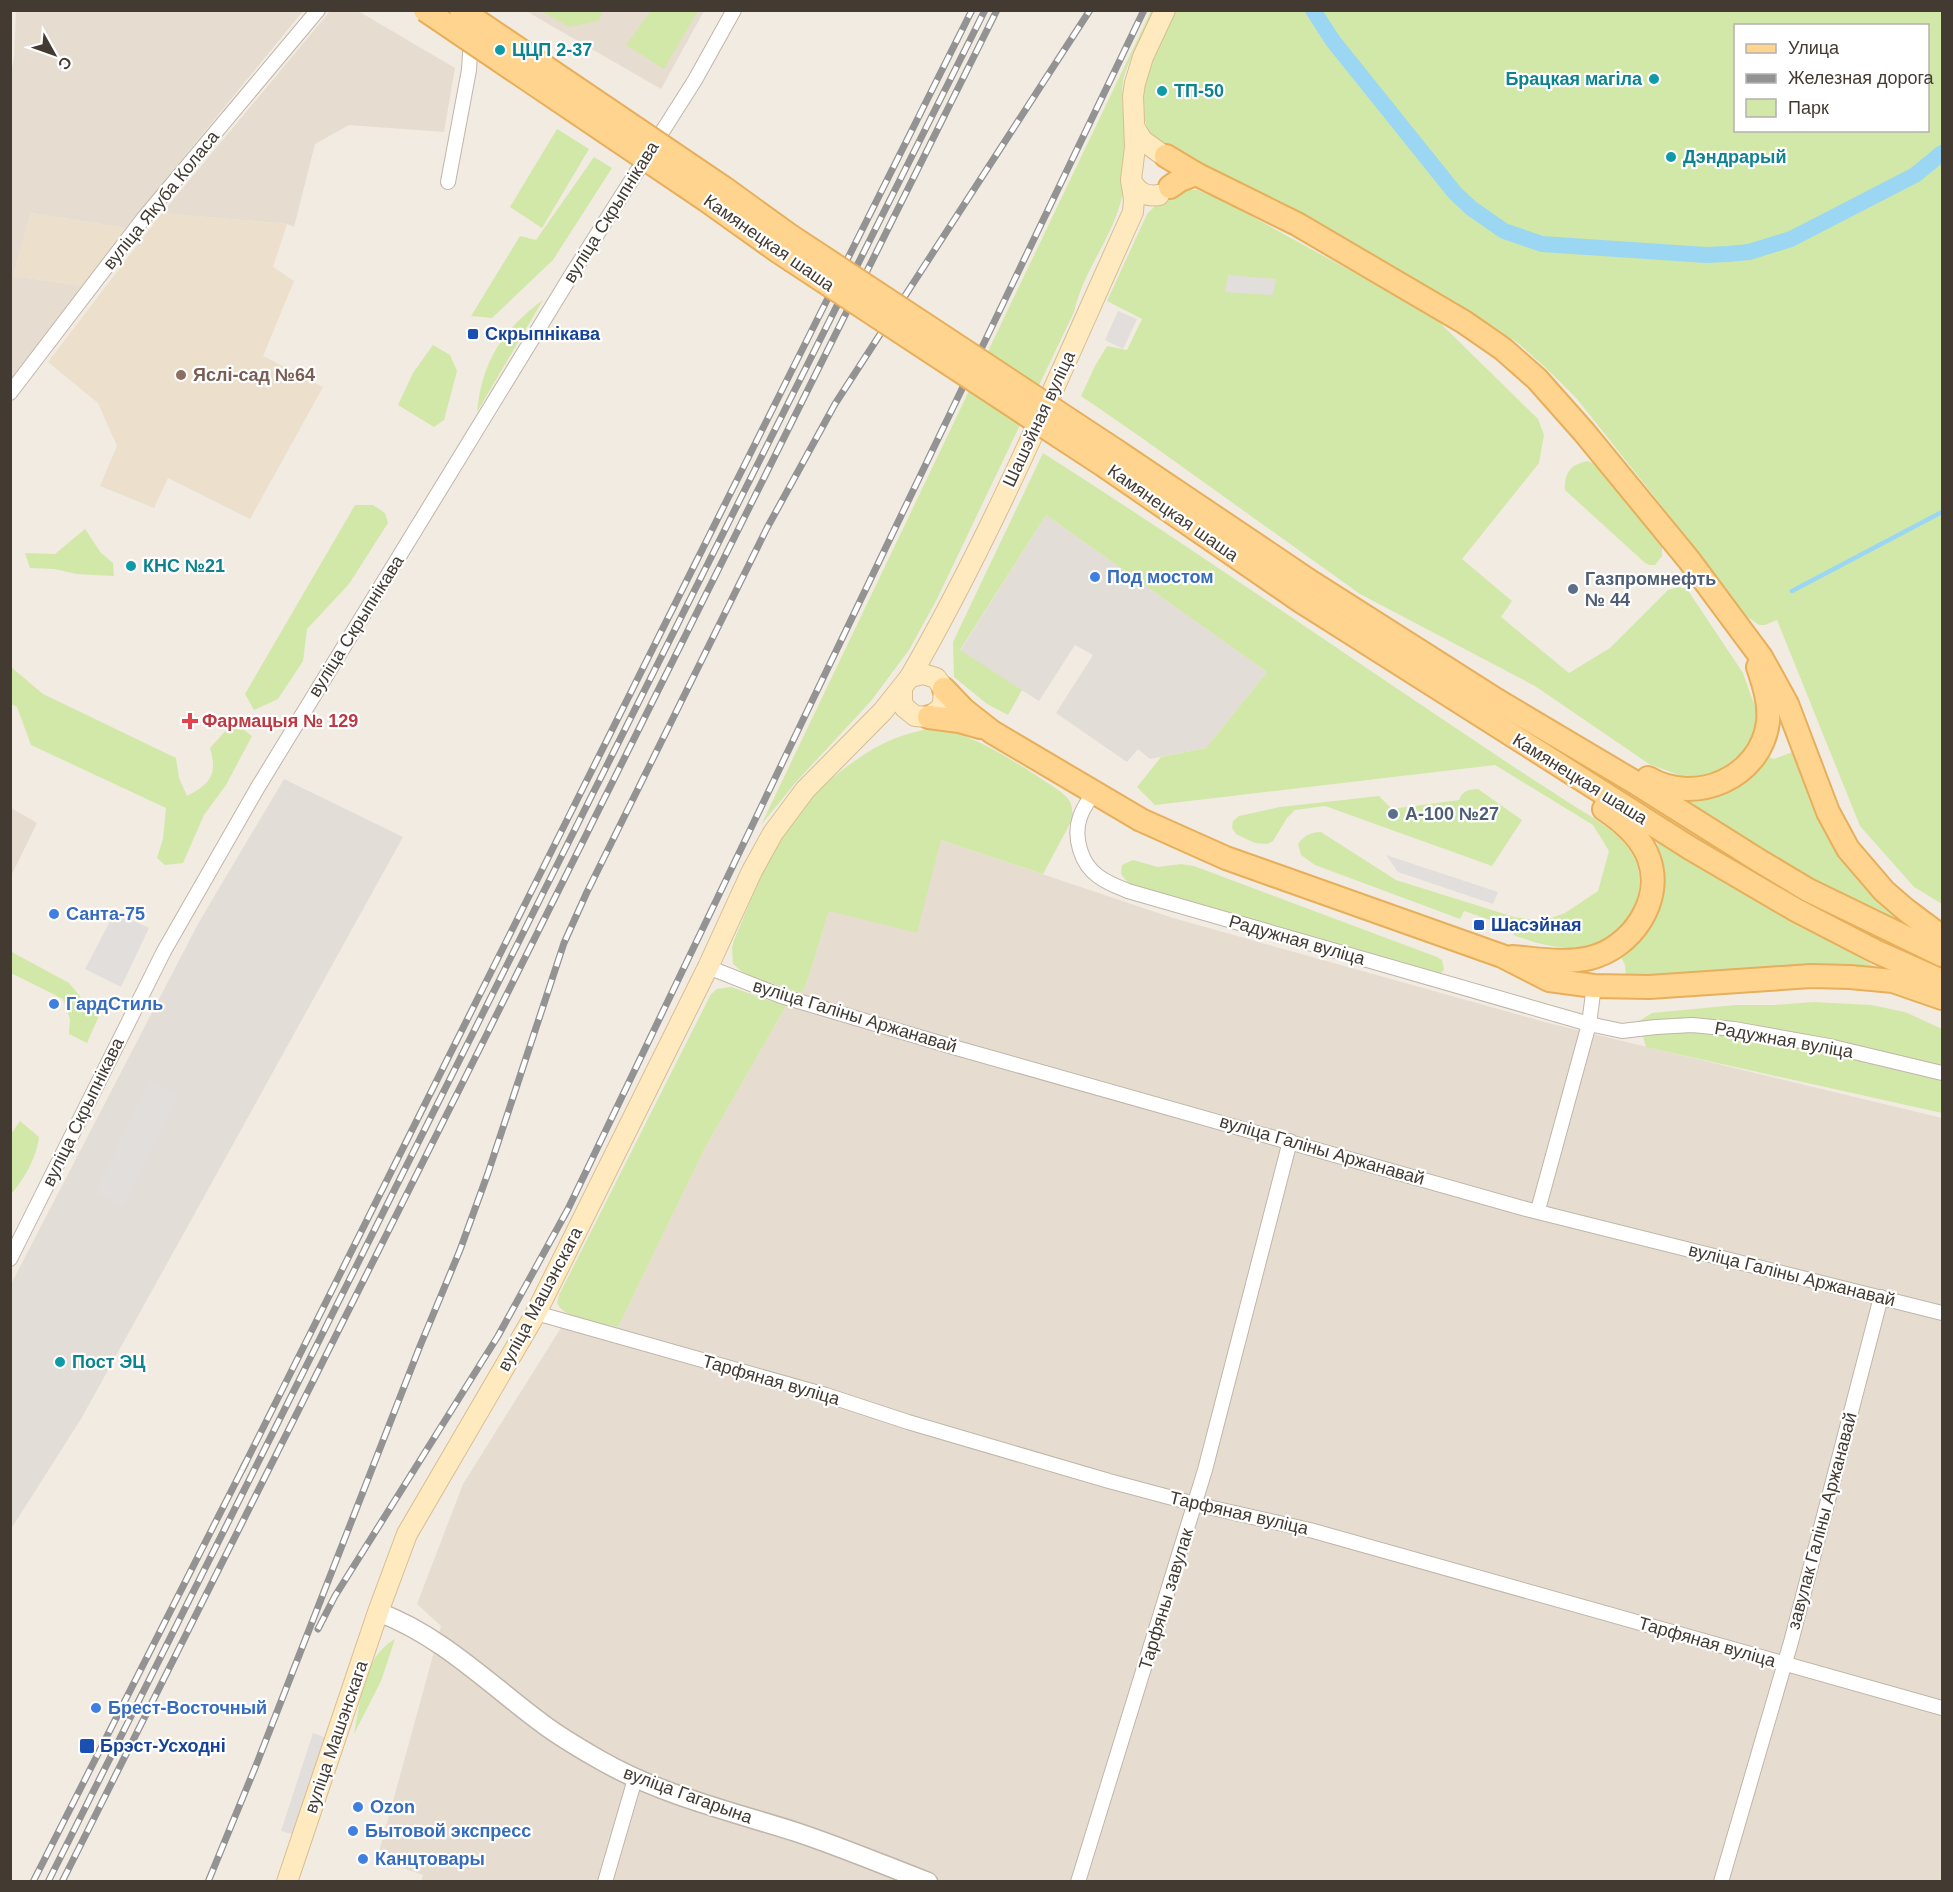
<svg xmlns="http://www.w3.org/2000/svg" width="1953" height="1892" font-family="Arial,sans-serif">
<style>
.residential{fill:#e6ddd0}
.industrial{fill:#e3ddd7}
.education{fill:#ecdfcb}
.green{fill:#d2e8a9;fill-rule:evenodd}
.parking{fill:#e2dedb}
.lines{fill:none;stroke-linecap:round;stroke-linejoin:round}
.stream{stroke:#9bd7f2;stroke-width:4.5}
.canal{stroke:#9bd7f2;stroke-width:16}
.minor-casing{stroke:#c0b5a8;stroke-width:16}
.tertiary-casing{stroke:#c0b5a8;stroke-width:21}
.secondary-casing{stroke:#d7be92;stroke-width:22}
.primary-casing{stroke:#e7af5b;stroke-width:26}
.minor{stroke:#fff;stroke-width:14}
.tertiary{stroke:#fff;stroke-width:18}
.secondary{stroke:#ffe9bf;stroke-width:20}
.primary{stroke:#ffd48e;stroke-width:22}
.rail-casing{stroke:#939393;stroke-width:7}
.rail{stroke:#fff;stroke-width:4.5;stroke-dasharray:14;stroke-linecap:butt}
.primary-bridge-casing{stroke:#e7af5b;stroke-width:26;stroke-linecap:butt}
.primary-bridge{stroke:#ffd48e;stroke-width:22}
.culture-dot{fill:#0f9aa8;stroke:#fff;stroke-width:2}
.transit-dot{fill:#1a4fb4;stroke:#fff;stroke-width:2}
.education-dot{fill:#8d6e63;stroke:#fff;stroke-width:2}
.shop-dot{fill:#3f7fe0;stroke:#fff;stroke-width:2}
.service-dot{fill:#5c6f8a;stroke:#fff;stroke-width:2}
.health-dot{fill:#e0444e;stroke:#fff;stroke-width:2}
.labels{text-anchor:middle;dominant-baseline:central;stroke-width:4.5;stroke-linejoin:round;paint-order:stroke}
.culture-label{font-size:18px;font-weight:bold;fill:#0d838f;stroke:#fff;text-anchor:start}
.street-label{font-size:18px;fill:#433b32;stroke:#fff}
.transit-label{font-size:18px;font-weight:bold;fill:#164399;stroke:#fff;text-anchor:start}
.education-label{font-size:18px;font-weight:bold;fill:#785e54;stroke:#fff;text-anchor:start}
.shop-label{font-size:18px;font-weight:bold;fill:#366cbe;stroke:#fff;text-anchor:start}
.service-label{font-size:18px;font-weight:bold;fill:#4e5e75;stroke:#fff;text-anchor:start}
.health-label{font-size:18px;font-weight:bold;fill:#be3a42;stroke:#fff;text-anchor:start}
</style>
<rect width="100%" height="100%" fill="#f2ebe2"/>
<g class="residential">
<polygon points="16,11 303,11 126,228 31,213 13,276 82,286 11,381 10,76 14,59"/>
<polygon points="330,11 358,11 455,68 444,132 349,125 315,144 294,227 287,224 162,213"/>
<polygon points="526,11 704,11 661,89"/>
<polygon points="11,808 37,823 11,876"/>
<polygon points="941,840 1173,918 1548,1023 1942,1118 1942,1881 421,1882 423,1875 394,1865 378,1856 441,1626 417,1604 463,1484 569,1315 618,1327 706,1146 786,1006 801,993 806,985 829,911"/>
</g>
<g class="industrial">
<polygon points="1046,515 1267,672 1206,748 1150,759 1138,749 1127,762 1056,713 1093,655 1075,645 1039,701 960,651"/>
<polygon points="284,779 403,837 81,1419 11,1529 11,1284 199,922"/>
</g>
<g class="education">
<polygon points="31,213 126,228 82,286 13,276"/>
<polygon points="162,213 287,224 273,267 294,281 263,356 323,387 250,519 168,478 154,508 100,486 117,446 98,403 48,362"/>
</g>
<g class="green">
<polygon points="541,11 602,11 599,21 569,27"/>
<polygon points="651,11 698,11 664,69 626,45"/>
<path d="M 1151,11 L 1155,11 C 1146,30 1126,62 1123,82 C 1121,96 1123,110 1124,124 C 1126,148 1128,173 1122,197 C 1112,239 1083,271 1074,312 L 937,599 L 909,650 L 871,701 L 796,782 L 761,825 Z"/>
<path d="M 1176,11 L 1942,11 L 1942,904 L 1914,887 L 1860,826 L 1777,620 L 1765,625 L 1759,625 L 1745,615 L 1684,534 L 1577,399 L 1547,369 L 1518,343 L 1486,322 C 1400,271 1315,216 1223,175 C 1201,165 1156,150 1147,127 C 1132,87 1159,45 1176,11 ZM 1736,26 L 1928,26 L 1928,130 L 1736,130 Z"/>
<polygon points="557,129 589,149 542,228 510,207"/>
<polygon points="594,157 612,168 553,260 492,318 471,316 520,236 536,240"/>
<polygon points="1186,190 1197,190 1220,199 1433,316 1538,419 1544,435 1539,463 1462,559 1512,601 1501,617 1569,673 1610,648 1668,590 1678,587 1687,589 1743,673 1758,715 1751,741 1742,753 1718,771 1694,777 1684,777 1649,764 1535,686 1360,594 1142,438 1081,396 1095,366 1107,346 1127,350 1142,319 1107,301 1147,214 1163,198"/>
<path d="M 543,300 L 477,412 C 482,362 502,330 543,300 Z"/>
<polygon points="433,345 450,355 457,371 444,420 434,427 398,405 413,373"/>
<path d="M 1043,453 C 1192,548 1337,649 1484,747 C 1512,766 1540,784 1568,802 C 1589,816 1614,828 1629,849 C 1652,880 1635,926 1601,941 C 1571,954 1542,945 1513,935 L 1514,928 L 1464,911 L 1460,919 L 1315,865 L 1301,855 L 1298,844 C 1304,836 1310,832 1321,832 L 1396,880 L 1514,917 L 1543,921 L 1565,913 L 1598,891 L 1609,851 L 1593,825 L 1495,765 L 1155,805 L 1137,787 L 1161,757 L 1206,748 L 1267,672 L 1046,515 L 960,650 L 1022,690 L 1008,715 L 987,704 L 954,677 L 953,642 Z"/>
<path d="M 1587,461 L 1595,464 L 1662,546 L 1662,556 L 1655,565 L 1649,565 L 1644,562 L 1565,490 C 1564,473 1570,465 1587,461 Z"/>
<polygon points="355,505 373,505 385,513 388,523 349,584 307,629 303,661 278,699 254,710 245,694"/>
<polygon points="85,529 101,553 113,563 114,576 76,574 55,569 30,568 25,553 55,554"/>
<path d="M 11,667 L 43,694 L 176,758 L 179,778 L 187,796 C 210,784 218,775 210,748 L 228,728 L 244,730 L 252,736 L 226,785 L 204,815 L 183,863 L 165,865 L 157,858 L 163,839 L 166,808 L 31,745 L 17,707 L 11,704 Z"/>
<path d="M 936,727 C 975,736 1010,758 1043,780 C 1052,786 1063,792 1069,800 C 1073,806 1072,812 1073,818 L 1043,874 L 941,840 L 917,933 L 829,911 L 806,985 L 801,993 L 746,975 L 733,964 L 732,948 L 734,940 C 749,906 761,871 780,839 C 802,800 854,754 896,738 C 909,733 923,730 936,727 Z"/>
<polygon points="1798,750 1864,885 1905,927 1791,869 1688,803 1691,798 1765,756 1774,759"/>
<path d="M 1478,789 L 1522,820 L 1492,866 L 1325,806 L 1295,810 L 1287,818 L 1273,841 L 1267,844 L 1255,843 L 1242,837 L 1236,834 L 1232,828 L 1233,821 L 1239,816 L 1280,807 L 1379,796 L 1392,809 L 1459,800 C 1463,790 1468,790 1478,789 Z"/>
<path d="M 1656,839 L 1879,969 C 1846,965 1812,968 1778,970 C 1727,973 1677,977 1626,976 L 1625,965 L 1620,955 C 1631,946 1643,937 1651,926 C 1669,901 1663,866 1656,839 Z"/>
<polygon points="1133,860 1158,867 1181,864 1194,866 1437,957 1442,960 1444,970 1437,976 1431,976 1138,887 1128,883 1121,874 1122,865"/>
<polygon points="10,951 69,983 83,1000 102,1009 87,1043 69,1034 70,1019 63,999 11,973"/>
<path d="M 731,987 L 786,1006 L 706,1146 L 618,1327 C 599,1322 566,1321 557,1303 L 559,1295 L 711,994 L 717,989 Z"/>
<polygon points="1813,1002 1871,1005 1905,1012 1942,1029 1942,1113 1646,1047 1639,1021 1652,1013 1736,1005 1774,1005"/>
<path d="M 20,1121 L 39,1137 C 37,1156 24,1180 11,1194 L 11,1134 Z"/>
<path d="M 395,1639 L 381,1681 L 354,1734 C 361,1701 362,1658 395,1639 Z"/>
</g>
<g class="parking">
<polygon points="1228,275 1276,279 1273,295 1225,292"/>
<polygon points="1118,311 1137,319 1123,349 1105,340"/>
<polygon points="1386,855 1498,892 1493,904 1398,872"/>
<polygon points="115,912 149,928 121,987 85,969"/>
<polygon points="150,1080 179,1094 124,1206 95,1192"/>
<polygon points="313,1733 329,1739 295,1835 281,1831"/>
</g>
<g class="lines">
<polyline class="stream" points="1792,591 1942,512"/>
<polyline class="canal" points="1313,10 1333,41 1455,193 1471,208 1504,231 1542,244 1706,255 1728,254 1749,252 1791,239 1915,175 1942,153"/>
<g class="minor-casing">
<g id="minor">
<polyline points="448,182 469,70 471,37"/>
<polyline points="10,393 143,219 318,10"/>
<path d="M 1094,792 C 1089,800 1083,808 1080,817 C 1073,837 1081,864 1098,876 C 1107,883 1118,887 1128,891 L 1589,1024 L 1622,1031 L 1656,1027 L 1692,1025 L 1734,1029 L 1829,1046 L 1942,1073"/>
<polyline points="708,967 781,996 960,1049 1526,1209 1942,1313"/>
<polyline points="1538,1210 1589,1024 1594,986"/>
<polyline points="10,1259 164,951 258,787 572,274 695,80 734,10"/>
<polyline points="536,1313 826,1395 908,1422 1109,1481 1195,1504 1310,1530 1942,1708"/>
<polyline points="605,1882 635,1779"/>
<polyline points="1078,1882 1205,1470 1290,1141"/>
<polyline points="1721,1882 1791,1642 1881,1297"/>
</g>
</g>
<g class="tertiary-casing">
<path id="tertiary" d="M 378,1612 C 440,1635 487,1682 539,1721 C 558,1736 579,1748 600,1760 C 661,1795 730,1811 796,1832 C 841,1847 884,1865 928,1882"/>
</g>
<g class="secondary-casing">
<g id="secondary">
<polyline points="1135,128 1142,140 1160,153"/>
<path d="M 1159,195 C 1145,197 1137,192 1131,180 L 1135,147 L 1133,96 L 1135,83 L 1143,57 L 1165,10"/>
<path d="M 910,677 C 996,528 1062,368 1133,212 L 1134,199 L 1131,180"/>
<polyline points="287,1882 378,1612 407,1534 536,1313 708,967 752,871 773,833 805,790 883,711 910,677 923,674 936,678 944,689 943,703 940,709 929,717 915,716 905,708 902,702 902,688"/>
</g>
</g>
<g class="primary-casing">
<g id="primary">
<polyline points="1166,156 1196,174 1297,224 1464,322 1503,349 1537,379 1584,432 1689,560 1761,657 1787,704 1828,812 1848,849 1884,891 1906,910 1942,937"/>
<polyline points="1170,187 1180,180 1196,174"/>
<polyline points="1118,452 1311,582 1498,701 1631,780 1758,860 1808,890 1942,955"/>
<polyline points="1106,467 1299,600 1690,848 1796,910 1875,951 1942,981"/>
<polyline points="944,689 964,710 992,732 1141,820 1226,858 1502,956 1549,980 1594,986 1649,987 1811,976 1850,977 1893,981 1942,998"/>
<polyline points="929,717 959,721 980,727"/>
<path d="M 1648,778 C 1695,806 1761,778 1768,722 C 1770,703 1764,685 1758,667"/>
<path d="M 1512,957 C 1538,959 1564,964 1590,958 C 1631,948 1664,901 1649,859 C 1642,838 1622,821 1604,809"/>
</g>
</g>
<use href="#minor" class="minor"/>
<use href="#tertiary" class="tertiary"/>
<use href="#secondary" class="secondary"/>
<use href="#primary" class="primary"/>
<g class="rail-casing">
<g id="rail">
<polyline points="242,1470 972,10"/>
<polyline points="318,1629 335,1596 498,1336 568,1209 1144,10"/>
<polyline points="33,1882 245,1464"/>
<polyline points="48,1882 985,10"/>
<polyline points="62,1882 480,1048 997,10"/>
<polyline points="208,1882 257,1763 420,1346 460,1250 488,1173 564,943 587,892 767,528 835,404 1090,10"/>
</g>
</g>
<use href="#rail" class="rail"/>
<g class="primary-bridge-casing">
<g id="primary-bridge">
<polyline points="425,10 706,200 779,252 1106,467"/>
<polyline points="461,10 724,188 789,235 1118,452"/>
</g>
</g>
<use href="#primary-bridge" class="primary-bridge"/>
</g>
<g class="culture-dot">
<circle cx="500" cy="50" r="6"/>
<circle cx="1654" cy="79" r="6"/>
<circle cx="1162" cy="91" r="6"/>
<circle cx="1671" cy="157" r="6"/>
<circle cx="131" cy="566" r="6"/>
<circle cx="60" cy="1362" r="6"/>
</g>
<g class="transit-dot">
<rect x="467" y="328" width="12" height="12" rx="3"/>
<rect x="1473" y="919" width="12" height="12" rx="3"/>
<rect x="79" y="1738" width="16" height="16" rx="3"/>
</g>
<circle class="education-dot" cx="181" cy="375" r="6"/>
<g class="shop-dot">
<circle cx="1095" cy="577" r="6"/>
<circle cx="54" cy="914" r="6"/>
<circle cx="54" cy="1004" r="6"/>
<circle cx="96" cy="1708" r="6"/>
<circle cx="358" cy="1807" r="6"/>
<circle cx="353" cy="1831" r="6"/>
<circle cx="363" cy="1859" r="6"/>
</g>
<g class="service-dot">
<circle cx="1573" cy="589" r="6"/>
<circle cx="1393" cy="814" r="6"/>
</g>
<path class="health-dot" d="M187 712h6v6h6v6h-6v6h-6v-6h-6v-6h6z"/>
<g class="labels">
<g class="culture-label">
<text x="512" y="50">ЦЦП 2-37</text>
<text x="1642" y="79" text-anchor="end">Брацкая магіла</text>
<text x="1174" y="91">ТП-50</text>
<text x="1683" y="157">Дэндрарый</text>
<text x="143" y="566">КНС №21</text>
<text x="72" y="1362">Пост ЭЦ</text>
</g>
<g class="street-label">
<text transform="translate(161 200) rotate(-51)">вуліца Якуба Коласа</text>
<text transform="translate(611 212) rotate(-58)">вуліца Скрыпнікава</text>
<text transform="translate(769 243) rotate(35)">Камянецкая шаша</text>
<text transform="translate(1039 419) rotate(-65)">Шашэйная вуліца</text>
<text transform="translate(1173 513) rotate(35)">Камянецкая шаша</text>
<text transform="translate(356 626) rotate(-58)">вуліца Скрыпнікава</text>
<text transform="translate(1580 779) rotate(32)">Камянецкая шаша</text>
<text transform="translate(1297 940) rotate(16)">Радужная вуліца</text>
<text transform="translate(855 1016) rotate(17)">вуліца Галіны Аржанавай</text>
<text transform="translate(1784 1040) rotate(10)">Радужная вуліца</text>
<text transform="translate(83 1112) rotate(-64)">вуліца Скрыпнікава</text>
<text transform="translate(1322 1150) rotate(16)">вуліца Галіны Аржанавай</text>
<text transform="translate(1792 1275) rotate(14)">вуліца Галіны Аржанавай</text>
<text transform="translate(540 1299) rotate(-62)">вуліца Машэнскага</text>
<text transform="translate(771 1380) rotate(16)">Тарфяная вуліца</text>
<text transform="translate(1239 1513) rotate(13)">Тарфяная вуліца</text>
<text transform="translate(1822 1521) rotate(-75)">завулак Галіны Аржанавай</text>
<text transform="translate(1166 1599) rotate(-73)">Тарфяны завулак</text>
<text transform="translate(1707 1642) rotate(16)">Тарфяная вуліца</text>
<text transform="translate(336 1737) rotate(-71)">вуліца Машэнскага</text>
<text transform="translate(688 1795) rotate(20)">вуліца Гагарына</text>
</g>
<g class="transit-label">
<text x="485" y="334">Скрыпнікава</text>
<text x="1491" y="925">Шасэйная</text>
<text x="100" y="1746">Брэст-Усходні</text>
</g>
<g class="education-label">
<text x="193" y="375">Яслі-сад №64</text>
</g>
<g class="shop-label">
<text x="1107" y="577">Под мостом</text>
<text x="66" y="914">Санта-75</text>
<text x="66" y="1004">ГардСтиль</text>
<text x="108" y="1708">Брест-Восточный</text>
<text x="370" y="1807">Ozon</text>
<text x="365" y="1831">Бытовой экспресс</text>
<text x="375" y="1859">Канцтовары</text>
</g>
<g class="service-label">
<text x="1585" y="579">Газпромнефть<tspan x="1585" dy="21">№ 44</tspan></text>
<text x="1405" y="814">А-100 №27</text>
</g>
<g class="health-label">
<text x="202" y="721">Фармацыя № 129</text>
</g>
</g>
<rect width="1953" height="1892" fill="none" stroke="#433b32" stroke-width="24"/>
<rect x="1734" y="24" width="195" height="108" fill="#ffffff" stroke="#b4b1ad" stroke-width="1.5"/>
<rect x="1746" y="44" width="30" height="9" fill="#ffd48e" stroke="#b4b1ad" stroke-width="1.5"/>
<text x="1788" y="54" font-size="18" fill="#433b32">Улица</text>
<rect x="1746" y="74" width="30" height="9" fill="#939393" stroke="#b4b1ad" stroke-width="1.5"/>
<text x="1788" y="84" font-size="18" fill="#433b32">Железная дорога</text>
<rect x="1746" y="99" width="30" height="18" fill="#d2e8a9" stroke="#b4b1ad" stroke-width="1.5"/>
<text x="1788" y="114" font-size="18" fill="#433b32">Парк</text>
<g transform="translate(54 54) rotate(130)" stroke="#ffffff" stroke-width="4.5" paint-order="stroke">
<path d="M0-4.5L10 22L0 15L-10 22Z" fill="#433b32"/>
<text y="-9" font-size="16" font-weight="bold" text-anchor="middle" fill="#433b32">С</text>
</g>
</svg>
